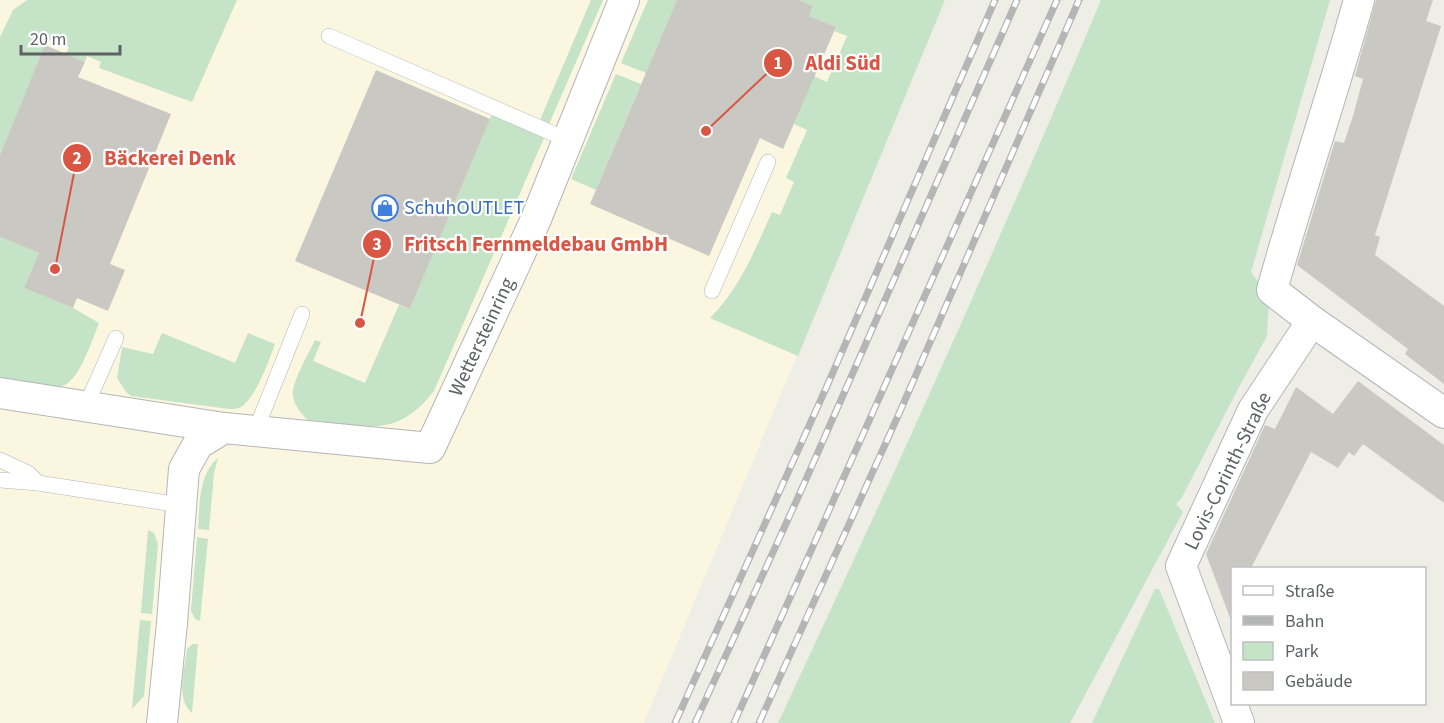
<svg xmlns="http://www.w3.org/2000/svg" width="1444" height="723" font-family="'Source Sans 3',sans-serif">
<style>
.commercial{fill:#fbf6df}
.green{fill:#c5e3c7}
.building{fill:#cac8c3}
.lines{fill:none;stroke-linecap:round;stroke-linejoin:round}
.service-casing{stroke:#b3b6b9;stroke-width:16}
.minor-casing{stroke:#b3b6b9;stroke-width:32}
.service{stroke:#fff;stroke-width:15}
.minor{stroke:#fff;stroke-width:30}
.rail-casing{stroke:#b4b5b5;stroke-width:7}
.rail{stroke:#fff;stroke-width:4.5;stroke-dasharray:14;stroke-linecap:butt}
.labels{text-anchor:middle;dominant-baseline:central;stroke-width:4.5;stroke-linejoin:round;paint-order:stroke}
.shop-label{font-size:20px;fill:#366cbe;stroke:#fff;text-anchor:start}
.street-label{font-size:20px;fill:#5e6165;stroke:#fff}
.leader{fill:none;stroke:#d85643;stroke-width:2}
.callout-dot{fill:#d85643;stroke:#fff;stroke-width:2}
.mark-label{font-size:18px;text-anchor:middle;font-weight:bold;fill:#fff}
.callout-label{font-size:21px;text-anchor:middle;font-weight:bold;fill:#d85643;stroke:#fff;stroke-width:4.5;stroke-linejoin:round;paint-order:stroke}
</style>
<rect width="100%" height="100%" fill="#eeede6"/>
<polygon class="commercial" points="0,0 945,0 644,723 0,723"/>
<g class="green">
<polygon points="27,0 237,0 192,102 99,68 101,62 87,56 85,62 66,54 69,47 48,39 0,155 0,37 13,10"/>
<polygon points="591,0 603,0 549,124 540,120"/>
<polygon points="648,0 677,0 646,73 621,63"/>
<path d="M 799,0 L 945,0 L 798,356 L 710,318 C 740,288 755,250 772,212 L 780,215 L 794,182 L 786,178 L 807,130 L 794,124 L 814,76 L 827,82 L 847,36 L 834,31 L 836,27 L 809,16 L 813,6 Z"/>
<path d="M 1101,0 L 1330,0 L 1251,272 L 1269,297 L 1267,336 L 1238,389 L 1181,499 L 1176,504 L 1183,512 L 1070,723 L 778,723 C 890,484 999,244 1101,0 Z"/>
<polygon points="616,74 641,84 596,190 571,179"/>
<path d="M 492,114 L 544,138 L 434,391 C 395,441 363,425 308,420 C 300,413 291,401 293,390 C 295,377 309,353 315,340 L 321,342 L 313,361 L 365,383 L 399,305 L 410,309 Z"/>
<path d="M 0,237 L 39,253 L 24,288 L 73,308 L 99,323 C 92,340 81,376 65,385 C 54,392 14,381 0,379 Z"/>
<path d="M 162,333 L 235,363 L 248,333 L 275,344 C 269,360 255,401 239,408 C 236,409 232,409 229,409 L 131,396 L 126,392 L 117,378 L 122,347 L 153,354 Z"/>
<path d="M 218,458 L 214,473 L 209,530 L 198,529 C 200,505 198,475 218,458 Z"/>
<polygon points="148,530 154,533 158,544 152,614 141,613"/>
<polygon points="197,537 208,539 200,621 195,619 191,611"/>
<polygon points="1155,589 1159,589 1215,723 1092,723"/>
<polygon points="140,620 151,621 144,696 132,709"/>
<path d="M 193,644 L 198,644 L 192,713 C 175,699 185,668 187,649 Z"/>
</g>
<g class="building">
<polygon points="677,0 799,0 813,6 809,16 836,27 783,149 760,138 709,256 590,204"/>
<polygon points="1376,0 1433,0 1426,21 1441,26 1375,235 1380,237 1375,255 1444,306 1444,384 1405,354 1408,349 1297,265 1335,141 1344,143 1353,116 1363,79 1355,76"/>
<polygon points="45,45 85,62 78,77 171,114 110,264 125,270 108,311 77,298 73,308 24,288 39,253 0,237 0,155"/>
<polygon points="376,70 490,119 410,309 295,261"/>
<polygon points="1358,381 1444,445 1444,503 1363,444 1354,456 1349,452 1338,468 1311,452 1251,568 1233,568 1233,618 1230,618 1206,554 1265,425 1275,429 1296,387 1333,414"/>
</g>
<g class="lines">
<g class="service-casing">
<g id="service">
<polyline points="329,36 568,140"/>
<polyline points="712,291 768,162"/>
<polyline points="86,406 116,338"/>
<polyline points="255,432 302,314"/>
<polyline points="0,460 28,473 38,483"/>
<polyline points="0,480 38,483 180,505"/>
</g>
</g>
<g class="minor-casing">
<g id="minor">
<polyline points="1312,321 1444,413"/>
<polyline points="0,393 224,428"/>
<polyline points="162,723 172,623 184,469 198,444 224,428 430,448 536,219 624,0"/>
<path d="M 1239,723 L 1181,566 L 1253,410 L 1312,321 L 1272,290 C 1299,193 1332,97 1359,0"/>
</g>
</g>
<use href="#service" class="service"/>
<use href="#minor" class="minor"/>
<g class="rail-casing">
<g id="rail">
<polyline points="675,723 827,386 995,0"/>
<polyline points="695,723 800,493 1017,0"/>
<polyline points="734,723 1057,0"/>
<polyline points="759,723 898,416 1079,0"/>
</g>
</g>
<use href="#rail" class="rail"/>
</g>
<defs>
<g id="shop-ring" transform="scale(1.35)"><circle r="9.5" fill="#fff" stroke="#3f7fe0" stroke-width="1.5"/><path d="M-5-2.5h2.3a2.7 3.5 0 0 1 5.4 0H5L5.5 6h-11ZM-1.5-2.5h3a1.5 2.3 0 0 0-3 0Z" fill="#3f7fe0"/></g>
</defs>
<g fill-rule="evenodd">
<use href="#shop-ring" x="385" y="208"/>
</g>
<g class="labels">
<g class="shop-label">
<text x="404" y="208">SchuhOUTLET</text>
</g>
<g class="street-label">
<text transform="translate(482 337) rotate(-65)">Wettersteinring</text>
<text transform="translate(1228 471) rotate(-64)">Lovis-Corinth-Straße</text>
</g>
</g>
<path class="leader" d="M706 131L778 63M55 269L77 158M360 323L377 244"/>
<g class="callout-dot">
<circle cx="706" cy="131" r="6"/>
<circle cx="55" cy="269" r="6"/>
<circle cx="360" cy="323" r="6"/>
<circle cx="778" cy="63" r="15"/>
<circle cx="77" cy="158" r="15"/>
<circle cx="377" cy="244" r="15"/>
</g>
<g class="mark-label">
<text x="778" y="69">1</text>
<text x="77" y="164">2</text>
<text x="377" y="250">3</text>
</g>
<g class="callout-label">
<text x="843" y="70">Aldi Süd</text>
<text x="170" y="165">Bäckerei Denk</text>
<text x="536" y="251">Fritsch Fernmeldebau GmbH</text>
</g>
<rect x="1231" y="567" width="195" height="138" fill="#ffffff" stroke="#bfc0c1" stroke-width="1.5"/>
<rect x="1243" y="586" width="30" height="9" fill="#ffffff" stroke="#bfc0c1" stroke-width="1.5"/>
<text x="1285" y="597" font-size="18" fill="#5e6165">Straße</text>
<rect x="1243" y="616" width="30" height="9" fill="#b4b5b5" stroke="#bfc0c1" stroke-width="1.5"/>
<text x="1285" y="627" font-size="18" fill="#5e6165">Bahn</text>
<rect x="1243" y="642" width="30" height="18" fill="#c5e3c7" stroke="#bfc0c1" stroke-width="1.5"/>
<text x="1285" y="657" font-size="18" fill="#5e6165">Park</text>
<rect x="1243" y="672" width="30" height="18" fill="#cac8c3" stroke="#bfc0c1" stroke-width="1.5"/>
<text x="1285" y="687" font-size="18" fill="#5e6165">Gebäude</text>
<path d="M21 45v9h99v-9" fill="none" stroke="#5e6165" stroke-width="3"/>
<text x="30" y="45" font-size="18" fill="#5e6165" stroke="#ffffff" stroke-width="4.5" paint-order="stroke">20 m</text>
</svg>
